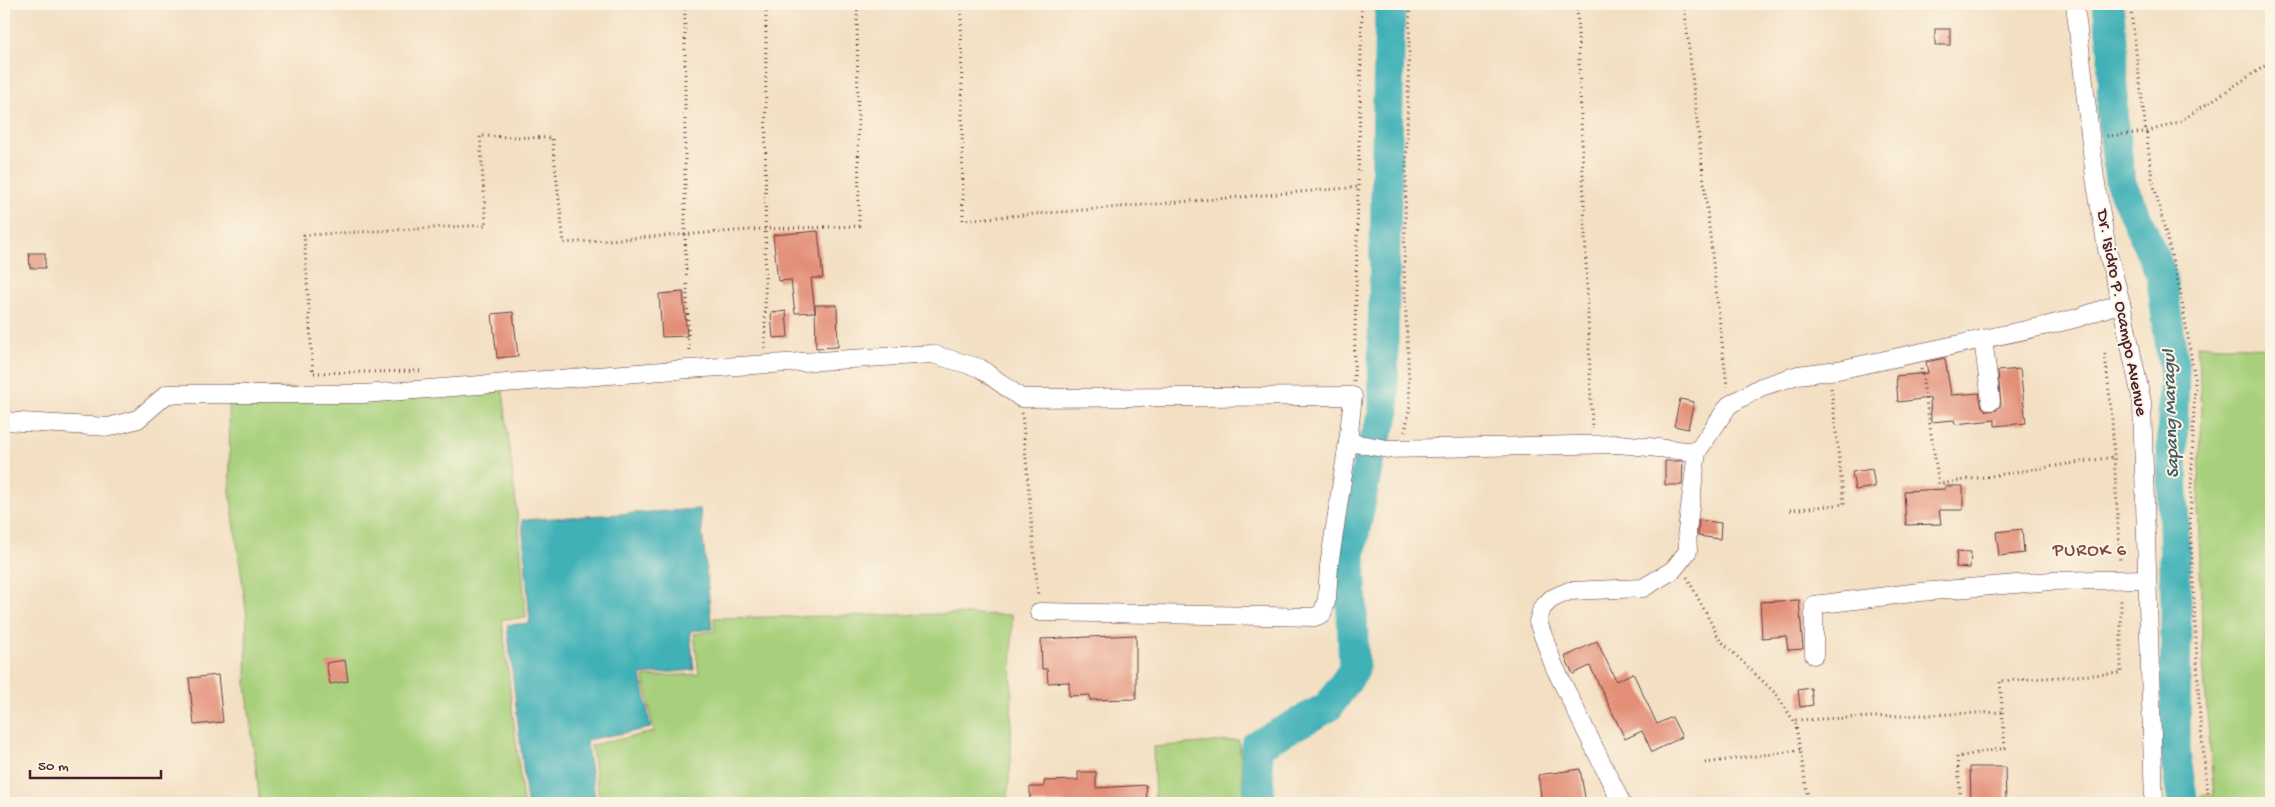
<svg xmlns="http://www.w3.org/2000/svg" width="2275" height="807" font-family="'Gochi Hand',sans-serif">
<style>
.green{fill:#a8d07b;stroke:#797853}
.water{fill:#40b1b7;stroke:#456871}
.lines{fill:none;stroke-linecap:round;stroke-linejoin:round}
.river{stroke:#40b1b7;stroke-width:31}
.building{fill:#e38e77}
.street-casing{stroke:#633c42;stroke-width:19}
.path{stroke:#633c42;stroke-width:3;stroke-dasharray:1 4;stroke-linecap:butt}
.street{stroke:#fff;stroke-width:18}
.labels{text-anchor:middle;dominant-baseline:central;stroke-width:4;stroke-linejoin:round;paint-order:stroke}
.street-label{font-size:18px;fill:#4a1f2b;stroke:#fcf5e5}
.water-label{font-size:19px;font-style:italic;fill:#465963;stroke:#fcf5e5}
.neighbourhood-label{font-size:19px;letter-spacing:1px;fill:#804646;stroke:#fcf5e5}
</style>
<rect width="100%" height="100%" fill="#fcf5e5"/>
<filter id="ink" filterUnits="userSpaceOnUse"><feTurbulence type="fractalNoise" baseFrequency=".02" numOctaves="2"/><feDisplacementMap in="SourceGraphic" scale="10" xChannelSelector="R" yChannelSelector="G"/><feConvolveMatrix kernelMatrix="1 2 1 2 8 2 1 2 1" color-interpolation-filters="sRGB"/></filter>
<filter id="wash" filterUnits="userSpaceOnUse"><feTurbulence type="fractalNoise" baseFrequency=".0096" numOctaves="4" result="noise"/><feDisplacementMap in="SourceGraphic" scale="20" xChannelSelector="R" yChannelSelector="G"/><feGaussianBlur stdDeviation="1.12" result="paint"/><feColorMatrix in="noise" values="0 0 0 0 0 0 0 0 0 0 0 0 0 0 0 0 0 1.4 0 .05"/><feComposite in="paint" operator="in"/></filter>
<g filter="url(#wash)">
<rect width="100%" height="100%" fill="#f3dfc2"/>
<g class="green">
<polygon points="2197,345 2271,348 2271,781 2267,803 2202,803 2201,795 2214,796 2203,662 2198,503 2202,410"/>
<polygon points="229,388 503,391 519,530 526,618 502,619 523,803 260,803 246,684 247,617 230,491"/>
<polygon points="946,614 1012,615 1011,757 1007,803 600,803 591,745 654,732 644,677 699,674 694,634 715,631 714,618"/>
<polygon points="1239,740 1245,803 1155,803 1153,747"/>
</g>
<polygon class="water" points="700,509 712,629 690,631 694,670 641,675 651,728 586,740 596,803 527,803 507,625 530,623 522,520"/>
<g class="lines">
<g class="river">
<polyline points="2108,4 2113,50 2112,114 2120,181 2161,274 2174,370 2172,458 2176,606 2175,753 2183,803"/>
<polyline points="1260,803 1256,746 1328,707 1354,670 1350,555 1370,453 1384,415 1383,341 1390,4"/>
</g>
</g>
<g id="blocks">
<g class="building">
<rect x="1935" y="29" width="15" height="16"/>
<polygon points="818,231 823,278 811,278 815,312 795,313 791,280 778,281 773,235"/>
<polygon points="29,253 45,253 45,268 30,268"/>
<polygon points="683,292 687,336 662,337 659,294"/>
<polygon points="815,305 837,305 838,347 816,348"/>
<polygon points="786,311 788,337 773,338 771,313"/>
<polygon points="513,312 518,356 497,358 492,314"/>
<polygon points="1945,358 1951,395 1979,393 1982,407 1987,411 1997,410 2001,405 1998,371 2020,369 2026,423 1995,426 1995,420 1955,424 1954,420 1931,422 1930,398 1898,402 1896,376 1928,373 1926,362"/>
<polygon points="1680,399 1694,402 1688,429 1674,426"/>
<polygon points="1665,461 1683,461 1682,485 1665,485"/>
<polygon points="1872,469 1875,487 1855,490 1852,472"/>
<polygon points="1945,486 1963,486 1963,510 1939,510 1941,524 1906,525 1904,491 1945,489"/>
<polygon points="1699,520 1721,523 1720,539 1698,536"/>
<polygon points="2022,529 2024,553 1999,556 1996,532"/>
<polygon points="1957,551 1971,552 1970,568 1956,567"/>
<polygon points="1799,600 1803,649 1788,650 1786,636 1762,638 1760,602"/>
<polygon points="1136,635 1136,699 1090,700 1090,695 1069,696 1069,682 1048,683 1047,669 1042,669 1041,639"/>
<polygon points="1597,641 1616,681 1633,673 1657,724 1672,717 1682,737 1652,752 1642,731 1625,739 1590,666 1573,674 1565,657"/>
<polygon points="345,660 348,681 330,684 326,663"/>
<polygon points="218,675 223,722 194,725 189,678"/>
<polygon points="1811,688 1813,705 1800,707 1798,690"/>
<polygon points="1970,767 2005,767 2006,803 1971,803"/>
<polygon points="1580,769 1586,803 1542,803 1538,775"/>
<polygon points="1078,772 1096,772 1096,788 1146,785 1147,803 1030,803 1030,787 1044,787 1044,781 1078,780"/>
</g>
</g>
</g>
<g filter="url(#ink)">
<use href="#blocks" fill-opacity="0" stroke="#633c42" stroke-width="1"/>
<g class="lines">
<g class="street-casing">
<g id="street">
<polyline points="2075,4 2095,178 2107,249 2121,303 2142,402 2154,803"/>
<polyline points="1983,339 1991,401"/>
<polyline points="4,421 109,427 138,419 167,394 363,394 689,369 932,354 980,368 1021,398 1353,396 1348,442"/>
<polyline points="1039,612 1314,617 1322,614 1327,599 1329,566 1348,442 1388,449 1619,444 1697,452"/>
<polyline points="1814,655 1814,605 1920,592 2051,581 2147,579"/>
<polyline points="1620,800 1554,666 1538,622 1542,608 1551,599 1569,591 1643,588 1673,570 1688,551 1687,531 1697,452 1729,405 1761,387 1798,375 1838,370 2049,325 2077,318 2121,303"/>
</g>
</g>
<g class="path">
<polyline points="685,4 685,235 689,353"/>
<polyline points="961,4 963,220 1360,187"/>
<polyline points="1577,4 1592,429"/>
<polyline points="1684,4 1727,387"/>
<polyline points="2130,4 2152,178 2180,290 2195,379 2190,521 2200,721 2209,803"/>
<polyline points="2107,136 2146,132 2179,122 2271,62"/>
<polyline points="765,348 766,4"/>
<polyline points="2105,354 2112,418 2120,563"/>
<polyline points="1921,369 1939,484 2113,457"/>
<polyline points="420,371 313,373 304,235 486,225 480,136 552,138 564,243 764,229 859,226 857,4"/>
<polyline points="1354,381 1362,4"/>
<polyline points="1022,413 1038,596"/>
<polyline points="1405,432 1410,405 1404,268 1410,4"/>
<polyline points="1790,510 1844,504 1831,387"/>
<polyline points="1687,577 1720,640 1776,694 1795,723"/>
<polyline points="1705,763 1800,750"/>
<polyline points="1809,803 1795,720 2002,712"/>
<polyline points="1961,803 1957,757 2005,748 2000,681 2121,673 2121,597"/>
</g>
<use href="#street" class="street"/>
</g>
</g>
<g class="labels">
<g class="street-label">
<text transform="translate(2121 313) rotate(79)">Dr. Isidro P. Ocampo Avenue</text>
</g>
<g class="water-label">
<text transform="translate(2172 414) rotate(-92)">Sapang Maragul</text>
</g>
<g class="neighbourhood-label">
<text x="2090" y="551">PUROK 6</text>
</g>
</g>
<rect width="2275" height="807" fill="none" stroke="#fcf5e5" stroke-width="20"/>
<path d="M30 770v8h131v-8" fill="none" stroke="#4a1f2b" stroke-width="2.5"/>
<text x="38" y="770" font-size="15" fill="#4a1f2b" stroke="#fcf5e5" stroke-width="4" paint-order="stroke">50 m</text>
</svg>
